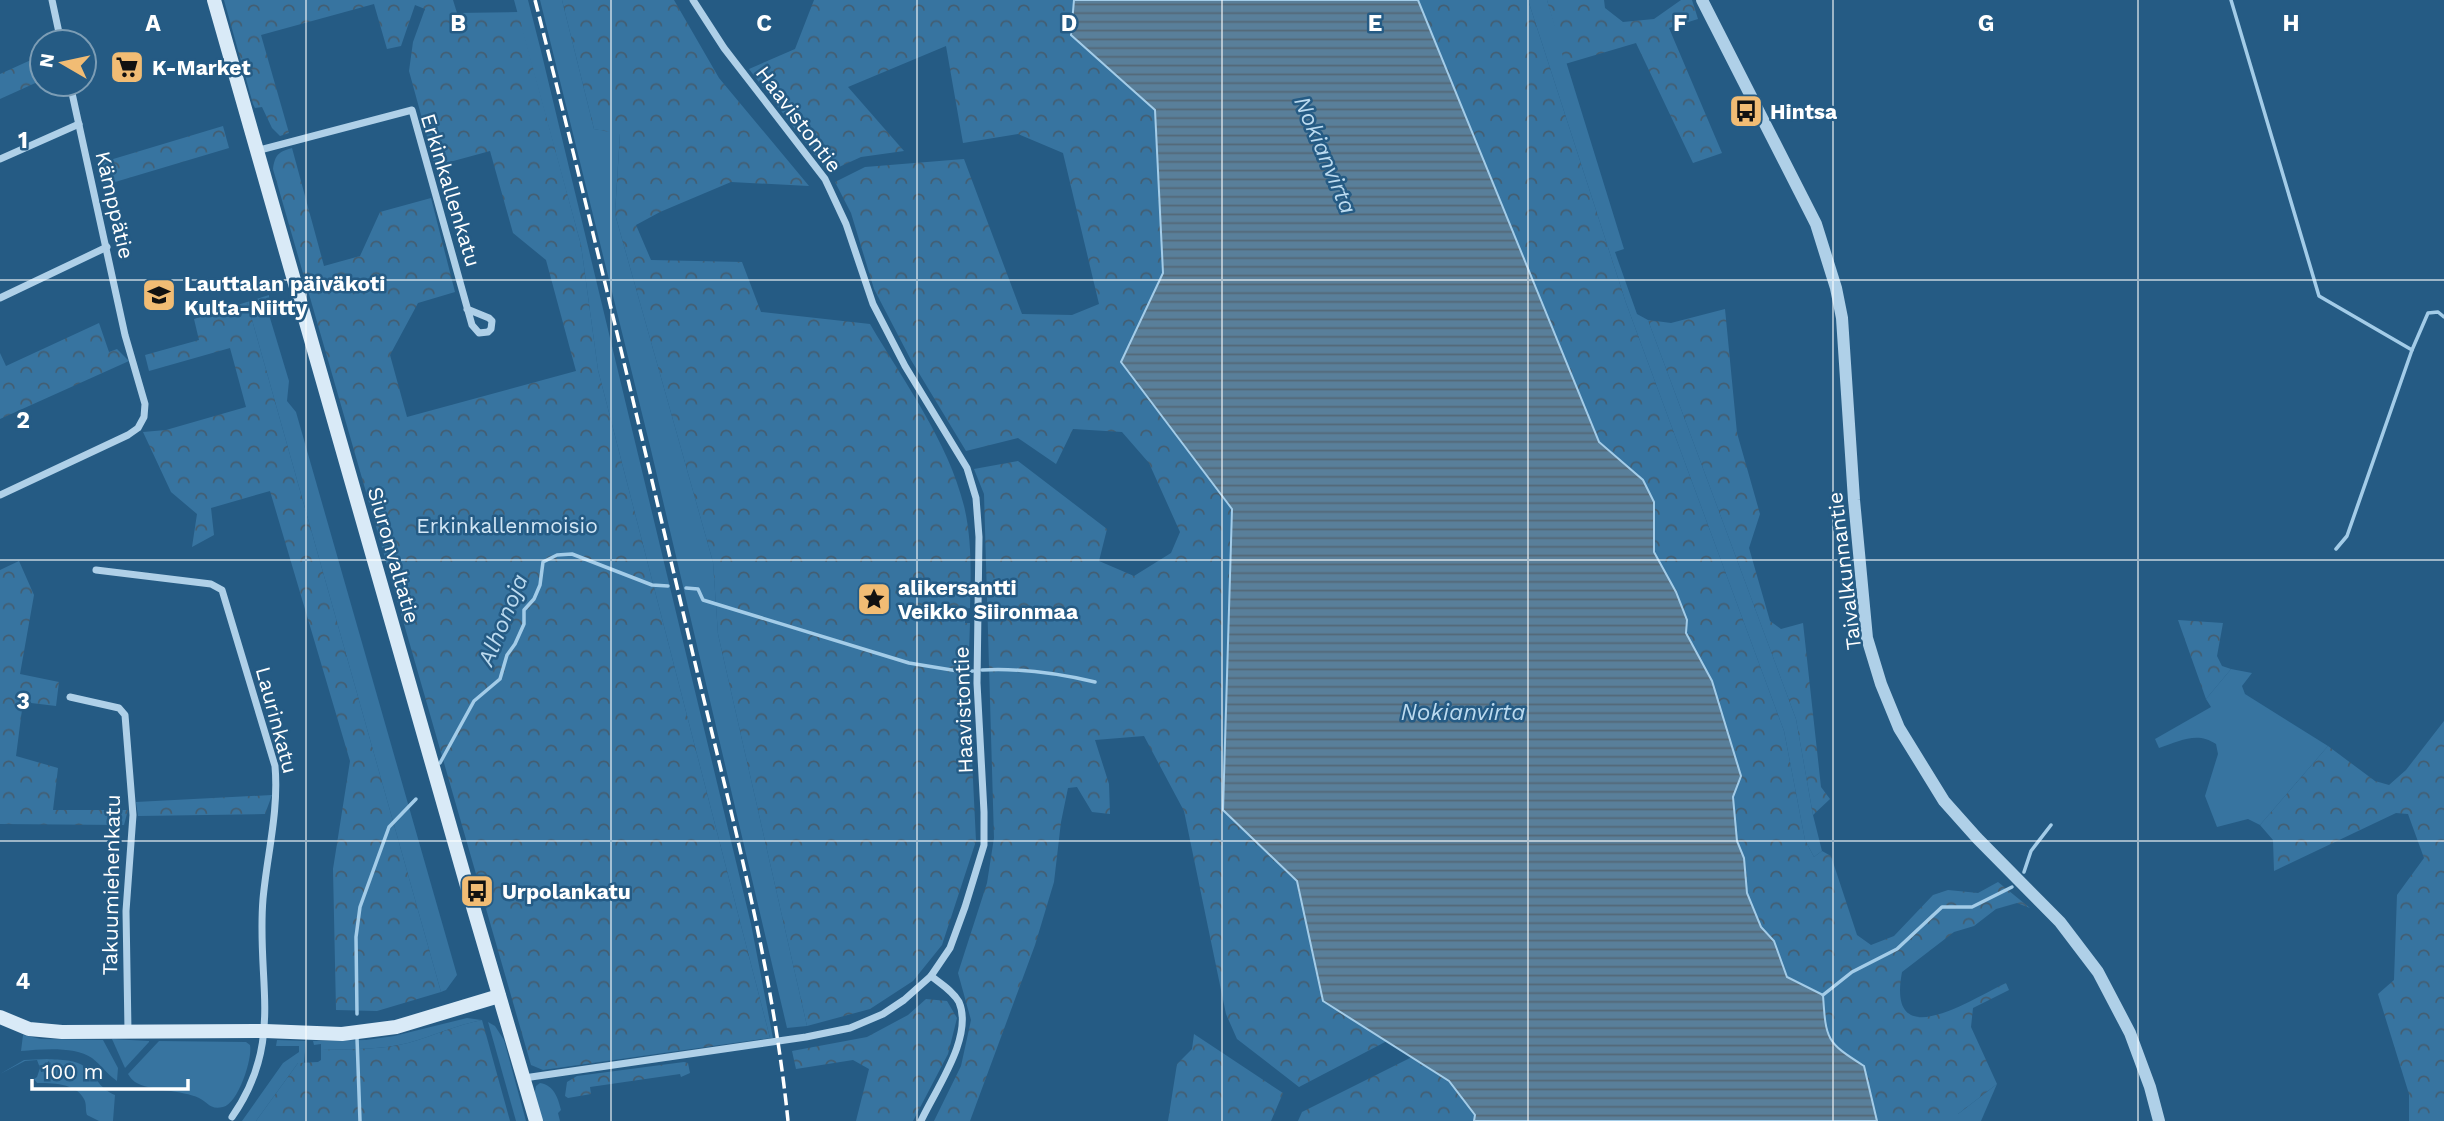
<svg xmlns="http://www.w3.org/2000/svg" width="2444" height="1121" font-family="'Work Sans',sans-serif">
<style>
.grass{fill:#3774a0}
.forest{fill:url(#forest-crowns)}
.water{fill:url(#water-rules);stroke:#a3cce8;stroke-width:2}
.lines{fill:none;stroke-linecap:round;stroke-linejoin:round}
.stream{stroke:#a3cce8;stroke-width:3.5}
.minor{stroke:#afd0e8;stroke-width:7}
.tertiary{stroke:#afd0e8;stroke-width:12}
.secondary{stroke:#d9eaf7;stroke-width:14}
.rail{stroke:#fff;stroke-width:3.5;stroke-dasharray:12 5;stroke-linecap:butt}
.grid{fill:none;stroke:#fff;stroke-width:2;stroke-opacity:0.55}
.labels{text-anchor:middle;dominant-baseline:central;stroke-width:5;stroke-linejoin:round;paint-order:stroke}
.poi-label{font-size:21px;font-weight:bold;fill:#fff;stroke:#255b84;text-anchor:start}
.street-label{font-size:21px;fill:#fff;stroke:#255b84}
.park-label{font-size:21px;fill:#d3e7f6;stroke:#255b84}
.water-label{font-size:23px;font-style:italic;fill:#bbdaef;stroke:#255b84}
.grid-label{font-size:23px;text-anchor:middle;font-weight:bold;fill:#fff;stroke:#255b84;stroke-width:5;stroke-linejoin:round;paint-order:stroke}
</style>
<defs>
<pattern id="forest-crowns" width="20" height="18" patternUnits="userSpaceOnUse" patternTransform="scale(1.75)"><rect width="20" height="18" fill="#3774a0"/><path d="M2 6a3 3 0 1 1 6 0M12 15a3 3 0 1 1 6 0" fill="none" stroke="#435e72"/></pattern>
<pattern id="water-rules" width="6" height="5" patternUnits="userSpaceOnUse" patternTransform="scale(1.75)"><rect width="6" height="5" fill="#597f9a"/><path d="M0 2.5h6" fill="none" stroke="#536877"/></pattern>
</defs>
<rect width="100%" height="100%" fill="#255b84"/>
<g class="grass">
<polygon points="514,0 528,0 541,51 751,924 773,1038 770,1038 598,370 581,245"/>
<polygon points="540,0 562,0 594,129 620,133 615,214 713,562 718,634 807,1026 787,1028 651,450"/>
<polygon points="1528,0 1547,0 1624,249 1615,252 1637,314 1648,320 1796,719 1813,815 1822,851 1814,857 1805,840 1784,731 1626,303"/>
<polygon points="269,295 270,318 289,381 287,401 296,412 457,975 446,990 441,992 247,302"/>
<path d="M 2231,669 L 2252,673 L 2242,686 L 2245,694 L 2328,746 L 2260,825 L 2248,819 L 2217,827 L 2205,796 L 2218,754 L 2216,744 C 2197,731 2180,741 2159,748 L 2155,739 L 2211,707 L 2206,699 Z"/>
<path d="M 467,1018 L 482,1020 C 456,1025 433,1036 408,1043 C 380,1050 350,1049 321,1050 L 321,1044 L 314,1045 L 313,1041 L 366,1040 L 394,1036 Z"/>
<polygon points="488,1022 495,1026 504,1040 526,1121 516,1121"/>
<path d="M 23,1035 L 41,1039 L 103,1040 L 118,1068 L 117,1081 C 107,1074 101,1065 92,1058 C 75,1046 42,1049 21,1051 Z"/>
<polygon points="112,1039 149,1041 149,1042 125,1068"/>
<polygon points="277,1040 306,1041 304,1063 298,1063 256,1121 242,1121 283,1063 299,1052 299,1046 276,1046"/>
<path d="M 159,1041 L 246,1042 L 250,1045 C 253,1058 238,1104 223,1107 C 209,1110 208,1102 199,1098 C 183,1090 149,1091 135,1082 C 132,1080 130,1077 128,1074 Z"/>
<path d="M 47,1059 C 60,1060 77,1059 86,1068 C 99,1079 98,1088 115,1095 L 113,1121 L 99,1121 L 87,1115 C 85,1110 87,1104 84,1099 C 76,1083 51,1083 37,1083 L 34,1079 L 37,1077 L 40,1068 L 37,1060 L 25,1061 L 0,1074 L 24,1060 Z"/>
<path d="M 540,1083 C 554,1085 558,1098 561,1110 L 558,1113 L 560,1121 L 541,1121 L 534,1096 L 536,1086 Z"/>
<polygon points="1997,1084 1981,1121 1958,1121 1958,1114"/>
</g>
<g class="forest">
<path d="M 224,0 L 453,0 L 457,13 L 518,12 L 581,245 L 598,370 L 770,1038 L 543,1070 L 531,1065 L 273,169 C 275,155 278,152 292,148 L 324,266 L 360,256 L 380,212 L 431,198 L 455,292 L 418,303 L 390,355 L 407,417 L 576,371 L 546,260 L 513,233 L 490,151 L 435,166 L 409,71 L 413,42 L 425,9 L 415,5 L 401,46 L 387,49 L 374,4 L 261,35 L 289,133 L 280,136 L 272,128 L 262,107 L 255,108 L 253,104 Z"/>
<path d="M 562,0 L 674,0 L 719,78 L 809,186 L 731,182 L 660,212 L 636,225 L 651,260 L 742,262 L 761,312 L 870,324 C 904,382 948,441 964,506 C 972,539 971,575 970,608 L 965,609 L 965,623 L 970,623 L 968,678 L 976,841 L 942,945 L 913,981 L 870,1009 L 807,1026 L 718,634 L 713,562 L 615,214 L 620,134 L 594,129 Z"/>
<polygon points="814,0 1074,0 1071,35 1155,110 1163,273 1121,361 1232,509 1223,810 1297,881 1323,1001 1387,1041 1299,1087 1237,1039 1226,1014 1184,811 1144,736 1095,740 1109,784 1110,814 1092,812 1077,787 1068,788 1061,822 1054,882 1035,945 970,1121 934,1121 961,1066 971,1020 958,973 987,883 994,838 984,494 974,469 1018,461 1107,529 1099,561 1134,576 1171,553 1180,532 1149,463 1122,432 1073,429 1056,464 1018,438 966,451 911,360 874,289 851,213 835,182 865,167 964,159 1022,314 1072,315 1099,304 1063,153 1018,134 963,143 946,46 848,87 904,151 861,157 828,172 749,69 795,49"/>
<path d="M 1416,0 L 1528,0 L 1626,303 L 1784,731 L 1805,840 L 1814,857 L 1822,851 L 1831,856 L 1857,935 L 1871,945 L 1894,936 L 1933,895 L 1948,890 L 1978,893 L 1998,882 L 2030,908 L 2017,903 L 1996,909 L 1974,926 L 1954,932 L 1902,972 C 1886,1057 1971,999 2006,983 L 2009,990 L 1973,1008 L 1971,1027 L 1997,1084 L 1958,1114 L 1958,1121 L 1877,1121 L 1864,1067 C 1826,1042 1826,1040 1823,995 L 1787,977 L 1774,941 L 1761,927 L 1747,893 L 1744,858 L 1737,841 L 1733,797 L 1741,776 L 1712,681 L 1686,633 L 1687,620 L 1676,592 L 1654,552 L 1653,502 L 1643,480 L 1599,442 Z"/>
<polygon points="1547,0 1604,0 1605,8 1623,22 1654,19 1681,0 1692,0 1698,19 1669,28 1722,153 1693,163 1636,43 1565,64"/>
<polygon points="42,55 42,80 0,99 0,74"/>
<polygon points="223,126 229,148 105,185 100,163"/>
<polygon points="247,302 441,992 377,1011 336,1010 333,869 350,761 270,491 211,508 214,535 192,547 197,514 171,492 143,432 166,430 246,407 230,348 149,371 145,355 199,340 194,319"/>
<polygon points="1725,309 1737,433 1760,514 1749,548 1770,621 1781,629 1803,623 1821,787 1830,799 1813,815 1796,719 1648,320 1671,323"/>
<polygon points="99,323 109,352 117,349 129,361 0,419 0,353 6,366"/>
<polygon points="19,561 34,595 20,674 59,682 56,706 23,702 16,756 58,768 53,810 128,810 124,825 0,824 0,570"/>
<polygon points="2178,620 2223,623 2217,656 2222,666 2231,669 2206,699"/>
<polygon points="2444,721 2444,1121 2409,1121 2409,1094 2378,994 2394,980 2397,895 2424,858 2408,814 2396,813 2274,871 2273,840 2260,825 2328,746 2375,781 2389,785 2406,770"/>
<polygon points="272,795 265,814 138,816 136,802"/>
<polygon points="926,999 947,1001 957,1018 948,1054 913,1121 856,1121 869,1069 853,1060 796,1069 792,1051 867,1037 908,1015"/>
<path d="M 482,1020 L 510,1121 L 256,1121 L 298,1063 L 318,1062 L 321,1060 L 321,1050 C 350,1049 380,1050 408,1043 C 433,1036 456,1025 482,1020 Z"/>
<polygon points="1194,1034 1283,1093 1271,1121 1168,1121 1177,1064 1192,1049"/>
<polygon points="1412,1057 1449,1081 1475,1115 1474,1121 1298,1121 1302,1112"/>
<polygon points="684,1062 688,1063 690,1073 681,1077 680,1074 590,1087 591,1094 568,1098 565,1096 567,1082 577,1076"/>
</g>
<path class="water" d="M 1074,0 L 1418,0 L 1599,442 L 1643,480 L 1654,502 L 1654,552 L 1676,592 L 1687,620 L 1686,633 L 1712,681 L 1741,776 L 1733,797 L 1737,841 L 1744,858 L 1747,893 L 1761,927 L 1774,941 L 1787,977 L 1823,995 C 1826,1040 1826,1042 1864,1066 L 1877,1121 L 1474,1121 L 1475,1115 L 1449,1081 L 1323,1001 L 1297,881 L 1223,810 L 1232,509 L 1121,362 L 1163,273 L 1155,110 L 1071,35 Z"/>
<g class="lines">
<g class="stream">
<polyline points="2231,0 2319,296 2412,350"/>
<polyline points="2336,549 2347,536 2412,350 2428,313 2438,312 2444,317"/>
<polyline points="686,588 698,589 703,600 909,663 964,672 973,671"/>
<path d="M 982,670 C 1020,668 1057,673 1095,682"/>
<polyline points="440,763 474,701 500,679 507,655 515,644 524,624 524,610 534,599 540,585 543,562 557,555 572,554 652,585 668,586"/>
<polyline points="2024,872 2031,851 2051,825"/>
<polyline points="1823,995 1852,972 1897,949 1942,907 1972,907 2012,887"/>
<polyline points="357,1014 356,937 360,907 389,827 416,799"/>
<polyline points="357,1038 360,1121"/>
</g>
<g class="minor">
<polyline points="52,0 61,42"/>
<polyline points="256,151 412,110 472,325 479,333 488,332 491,329 492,321 489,318 467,309"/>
<polyline points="0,159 79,124"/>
<polyline points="0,298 107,247"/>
<polyline points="0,495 128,435 138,428 144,417 145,404 125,335 70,84"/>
<path d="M 96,570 L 211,584 L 222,590 L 275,766 C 279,811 267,855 263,899 C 256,982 285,1041 232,1117"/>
<polyline points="70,697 119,708 125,715 133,815 126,911 128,1031"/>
<polyline points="524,1078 806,1037 850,1028 883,1014 904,1000 931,976 950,948 965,907 984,845 984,812 977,683 979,537 976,498 967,468 905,366 873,304 846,224 825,179 724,48 693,0"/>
<path d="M 921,1121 C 935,1090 974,1037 959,1002 C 953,991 941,984 931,976"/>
</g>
<polyline class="tertiary" points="1702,0 1816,224 1836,288 1842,318 1854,500 1867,638 1881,684 1899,728 1944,801 1977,838 2060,922 2098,972 2130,1033 2150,1087 2159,1121"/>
<g class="secondary">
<polyline points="214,0 469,893 536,1121"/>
<polyline points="0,1017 29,1029 62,1032 265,1031 342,1034 396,1027 499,996"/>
</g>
<path class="rail" d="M 535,0 C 590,215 640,430 691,646 C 728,802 772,961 788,1121"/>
</g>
<path class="grid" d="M 306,0 L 306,1121M 611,0 L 611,1121M 917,0 L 917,1121M 1222,0 L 1222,1121M 1528,0 L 1528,1121M 1833,0 L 1833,1121M 2138,0 L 2138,1121M 0,280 L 2444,280M 0,560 L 2444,560M 0,841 L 2444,841"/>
<defs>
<g id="supermarket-square" transform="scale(1.75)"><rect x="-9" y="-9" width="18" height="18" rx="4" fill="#f1bc74" stroke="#255b84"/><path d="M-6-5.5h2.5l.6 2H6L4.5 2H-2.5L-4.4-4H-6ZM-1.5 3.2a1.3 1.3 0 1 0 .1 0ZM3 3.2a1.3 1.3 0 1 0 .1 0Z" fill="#111"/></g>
<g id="bus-square" transform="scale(1.75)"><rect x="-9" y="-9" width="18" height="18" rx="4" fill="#f1bc74" stroke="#255b84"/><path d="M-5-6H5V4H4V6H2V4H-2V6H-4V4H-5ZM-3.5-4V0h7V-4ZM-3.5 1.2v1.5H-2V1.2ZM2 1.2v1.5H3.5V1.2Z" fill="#111"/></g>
<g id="school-square" transform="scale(1.75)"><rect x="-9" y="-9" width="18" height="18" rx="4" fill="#f1bc74" stroke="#255b84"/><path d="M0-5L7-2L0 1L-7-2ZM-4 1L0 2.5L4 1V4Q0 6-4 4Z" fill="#111"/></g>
<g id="sight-square" transform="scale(1.75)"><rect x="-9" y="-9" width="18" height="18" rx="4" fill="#f1bc74" stroke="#255b84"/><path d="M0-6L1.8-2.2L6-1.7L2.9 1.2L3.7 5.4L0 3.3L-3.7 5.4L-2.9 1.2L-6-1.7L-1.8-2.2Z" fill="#111"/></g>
</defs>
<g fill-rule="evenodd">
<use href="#supermarket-square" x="127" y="67"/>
<use href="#bus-square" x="1746" y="111"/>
<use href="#school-square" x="159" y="295"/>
<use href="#sight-square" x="874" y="599"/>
<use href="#bus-square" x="477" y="891"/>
</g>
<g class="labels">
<g class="poi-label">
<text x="152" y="67">K-Market</text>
<text x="1770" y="111">Hintsa</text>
<text x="184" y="283">Lauttalan päiväkoti<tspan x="184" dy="24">Kulta-Niitty</tspan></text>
<text x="898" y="587">alikersantti<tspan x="898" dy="24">Veikko Siironmaa</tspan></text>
<text x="502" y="891">Urpolankatu</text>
</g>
<g class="street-label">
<text transform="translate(799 119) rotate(53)">Haavistontie</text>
<text transform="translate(451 190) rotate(73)">Erkinkallenkatu</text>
<text transform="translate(115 205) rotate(77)">Kämppätie</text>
<text transform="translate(394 555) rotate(74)">Siuronvaltatie</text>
<text transform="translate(1844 571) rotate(-97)">Taivalkunnantie</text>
<text transform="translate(963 710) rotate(-92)">Haavistontie</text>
<text transform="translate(277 720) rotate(75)">Laurinkatu</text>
<text transform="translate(111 885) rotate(-89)">Takuumiehenkatu</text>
</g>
<g class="park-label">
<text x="507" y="525">Erkinkallenmoisio</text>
</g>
<g class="water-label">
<text transform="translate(1325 155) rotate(67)">Nokianvirta</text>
<text transform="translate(503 620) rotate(-68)">Alhonoja</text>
<text x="1463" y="712">Nokianvirta</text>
</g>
</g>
<g class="grid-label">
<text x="153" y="31">A</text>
<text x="458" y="31">B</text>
<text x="764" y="31">C</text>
<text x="1069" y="31">D</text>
<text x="1375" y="31">E</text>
<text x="1680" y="31">F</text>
<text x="1986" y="31">G</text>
<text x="2291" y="31">H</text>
<text x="23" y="148">1</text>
<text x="23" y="428">2</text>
<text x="23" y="709">3</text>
<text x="23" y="989">4</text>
</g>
<g transform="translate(63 63) rotate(279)"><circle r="33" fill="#255b84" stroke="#7c9db5" stroke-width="2"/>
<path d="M0-5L12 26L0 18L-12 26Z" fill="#f1bc74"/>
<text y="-10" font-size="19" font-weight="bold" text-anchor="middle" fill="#ffffff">N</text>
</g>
<path d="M32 1079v10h156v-10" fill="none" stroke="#ffffff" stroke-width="3.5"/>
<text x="42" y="1079" font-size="21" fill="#ffffff" stroke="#255b84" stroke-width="5" paint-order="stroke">100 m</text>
</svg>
